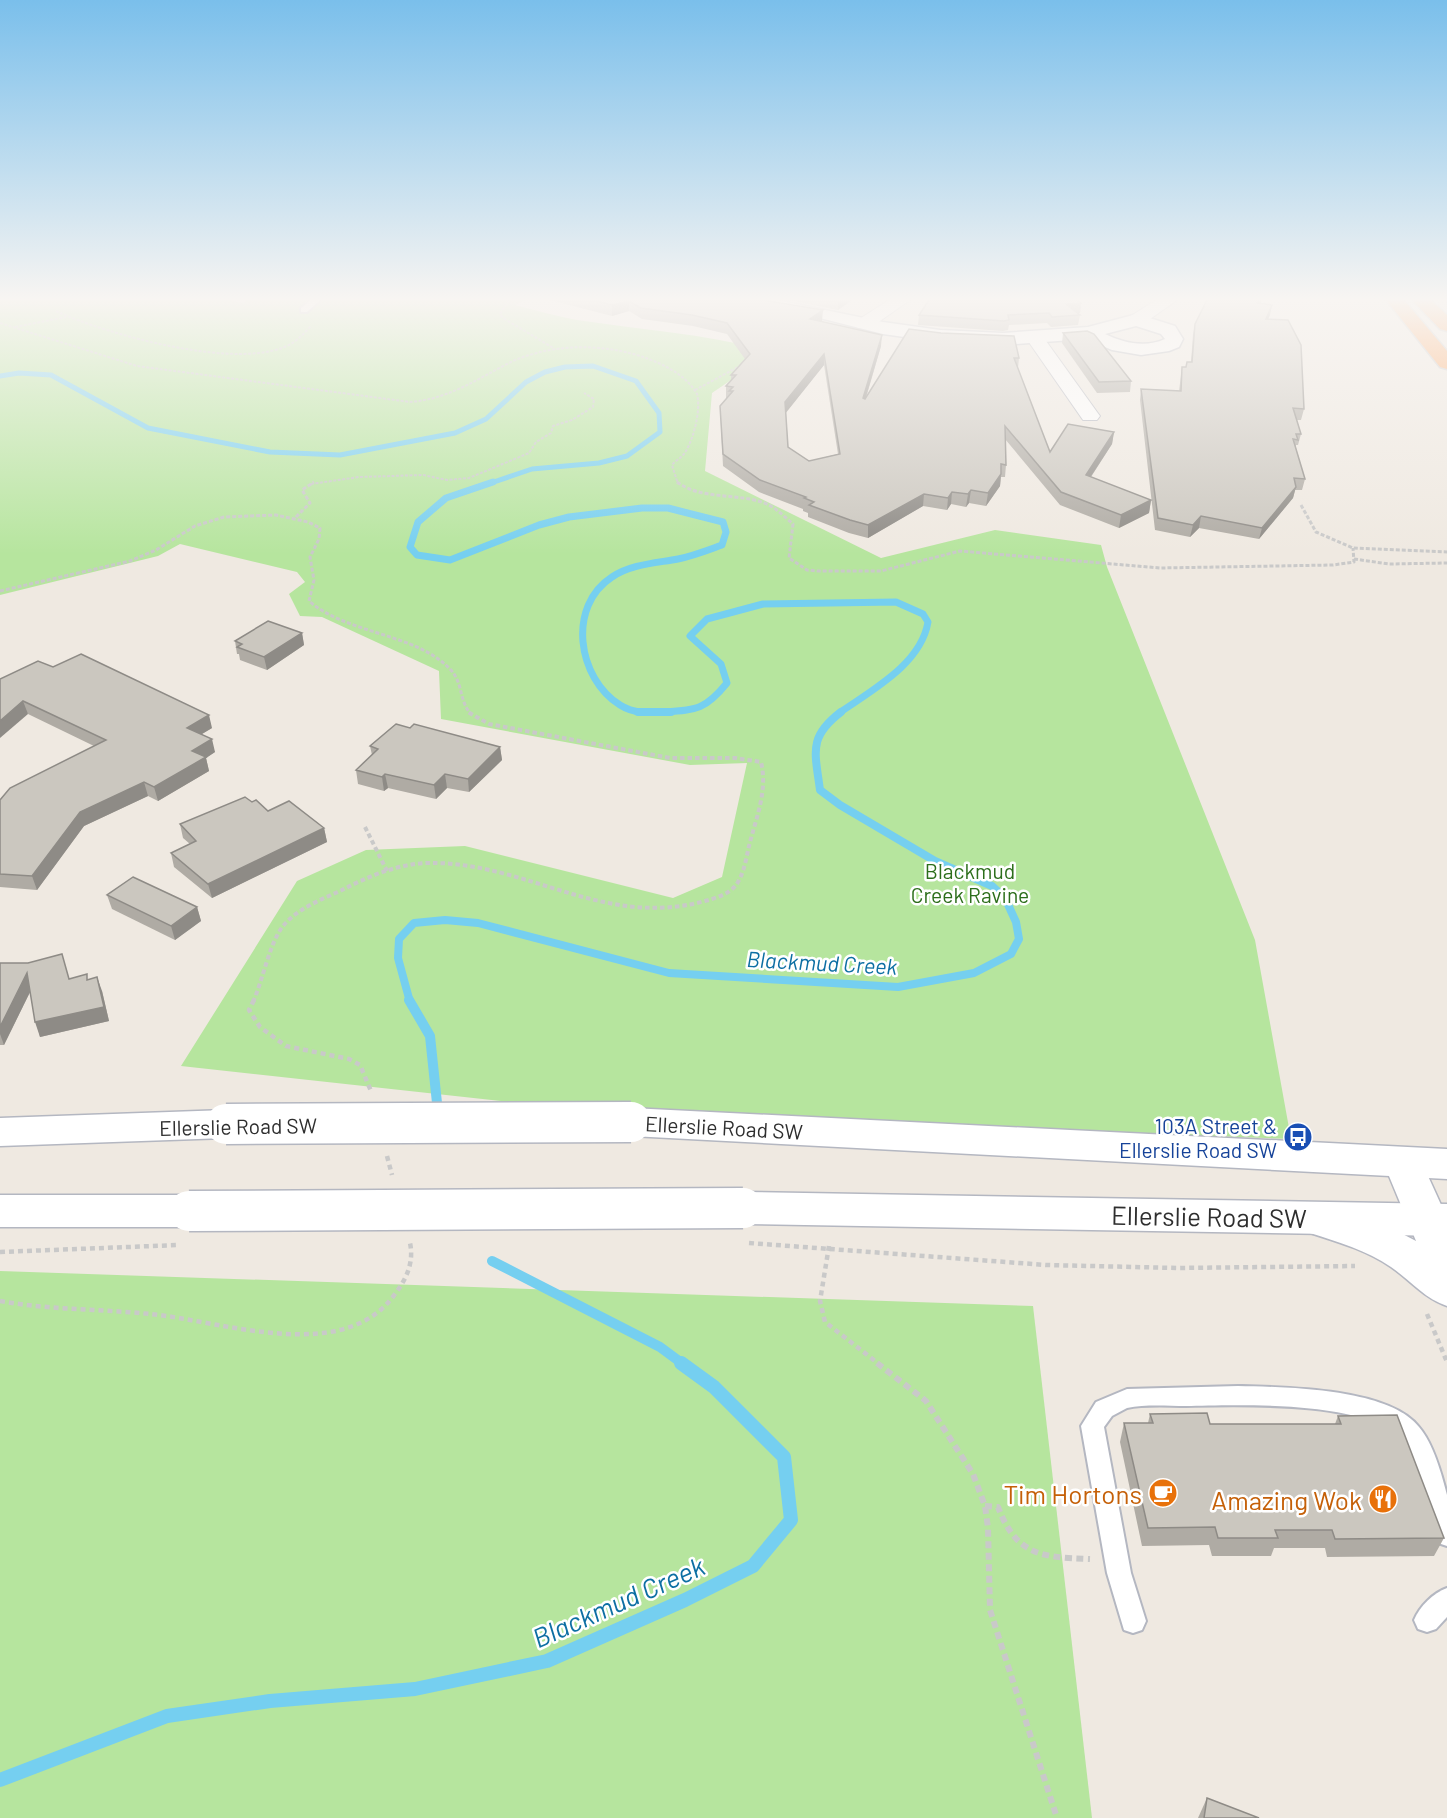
<svg xmlns="http://www.w3.org/2000/svg" width="1447" height="1818" font-family="Barlow,sans-serif">
<style>
.green{fill:#b6e59e}
.lines{fill:none;stroke-linecap:round;stroke-linejoin:round}
.stream-far4{stroke:#75cff0;stroke-width:5}
.stream-far3{stroke:#75cff0;stroke-width:7}
.stream-far2{stroke:#75cff0;stroke-width:8}
.stream-far1{stroke:#75cff0;stroke-width:10}
.stream{stroke:#75cff0;stroke-width:14}
.service-casing{stroke:#b4b7c1;stroke-width:4}
.minor-casing{stroke:#b4b7c1;stroke-width:2}
.tertiary-casing{stroke:#b4b7c1;stroke-width:3}
.secondary-casing{stroke:#b4b7c1;stroke-width:3}
.motorway-casing{stroke:#c9c9c9;stroke-width:3}
.path-far4{stroke:#c9c9c9;stroke-width:2;stroke-dasharray:3 1.5;stroke-linecap:butt}
.path-far3{stroke:#c9c9c9;stroke-width:3;stroke-dasharray:4 2;stroke-linecap:butt}
.path-far2{stroke:#c9c9c9;stroke-width:4;stroke-dasharray:4.5 3;stroke-linecap:butt}
.path-far1{stroke:#c9c9c9;stroke-width:4.5;stroke-dasharray:5 4;stroke-linecap:butt}
.path{stroke:#c9c9c9;stroke-width:6;stroke-dasharray:7 4.5;stroke-linecap:butt}
.service{fill:#fff;fill-rule:evenodd}
.minor{fill:#fff;fill-rule:evenodd}
.tertiary{fill:#fff;fill-rule:evenodd}
.secondary{fill:#fff;fill-rule:evenodd}
.motorway{fill:#ffa35c;fill-rule:evenodd}
.secondary-bridge-casing{stroke:#b4b7c1;stroke-width:43;stroke-linecap:butt}
.secondary-bridge{stroke:#fff;stroke-width:40}
.wall{fill:#afaba4;fill-rule:evenodd}
.shaded-wall{fill:#8e8b86}
.building{fill:#cbc7bf;stroke:#8e8b86;stroke-width:1.5;fill-rule:evenodd}
.labels{text-anchor:middle;dominant-baseline:central;stroke-width:5;stroke-linejoin:round;paint-order:stroke}
.park-label{font-size:21px;fill:#2c6e1b;stroke:#fff}
.transit-label{font-size:21px;fill:#164399;stroke:#fff;text-anchor:end}
.street-label{font-size:21px;fill:#2e2e2e;stroke:#fff}
.water-label{font-size:22px;font-style:italic;fill:#0d6fa3;stroke:#fff}
.near-street-label{font-size:26px;fill:#2e2e2e;stroke:#fff}
.near-food-label{font-size:26px;fill:#c56008;stroke:#fff;text-anchor:end}
.near-water-label{font-size:27px;font-style:italic;fill:#0d6fa3;stroke:#fff}
</style>
<rect width="100%" height="100%" fill="#efe9e1"/>
<g class="green">
<path d="M 0,300 L 229,300 L 244,303 L 247,300 L 526,300 L 515,305 C 535,310 556,316 577,320 C 643,330 709,334 772,352 L 712,393 L 705,471 L 881,558 L 995,530 L 1101,545 L 1107,567 L 1255,940 L 1291,1139 L 602,1112 L 181,1066 L 297,881 L 366,850 L 465,846 L 673,898 L 722,877 L 747,763 L 690,765 L 441,719 L 439,671 L 322,617 L 300,616 L 289,594 L 305,582 L 297,572 L 180,544 L 158,556 L 0,595 Z"/>
<polygon points="0,1271 1033,1306 1092,1818 0,1818"/>
</g>
<g class="lines">
<polyline class="stream-far4" points="0,376 19,373 51,375 148,428 270,452 340,455 455,433 486,419 526,382 545,372 565,367 593,366 636,381 659,413 660,432 627,456 599,463 532,469 488,484"/>
<path class="stream-far3" d="M 493,482 L 446,498 L 418,522 L 410,547 L 417,555 L 450,560 L 539,525 L 569,517 L 642,508 L 668,508 L 723,522 L 726,532 L 722,545 C 708,550 693,556 678,559 C 657,563 631,564 612,577 C 567,606 577,678 620,705 C 634,714 649,713 665,712 C 697,710 706,709 727,683 L 721,664 L 690,636 L 707,619 L 763,604 L 896,602 L 923,614 L 928,622 C 921,664 872,690 839,713"/>
<g class="stream-far2">
<polyline points="638,712 671,712"/>
<path d="M 410,1002 L 398,958 L 399,939 L 414,923 L 445,920 L 478,923 L 669,973 L 898,987 L 974,973 L 1011,954 L 1019,939 L 1016,922 L 1005,898 L 992,886 L 935,861 L 840,805 L 820,790 C 815,752 808,737 841,712"/>
</g>
<g class="stream-far1">
<polyline points="409,1000 430,1036 437,1103"/>
<polyline points="492,1261 660,1347 683,1364"/>
</g>
<polyline class="stream" points="0,1780 167,1716 270,1701 415,1689 547,1661 685,1600 753,1566 791,1520 784,1457 714,1387 681,1363"/>
<g class="service-casing">
<g id="service">
<polygon points="311,300 320,300 307,312 301,312 301,308"/>
<path d="M 1238,1386 C 1284,1387 1389,1388 1419,1427 C 1433,1443 1442,1475 1447,1495 C 1447,1511 1447,1530 1447,1546 L 1438,1543 L 1435,1535 L 1405,1445 C 1377,1399 1236,1405 1186,1406 C 1167,1406 1146,1404 1127,1408 L 1112,1416 L 1104,1427 L 1131,1573 L 1146,1621 L 1142,1630 L 1133,1633 L 1124,1630 L 1107,1573 L 1081,1426 L 1096,1402 L 1127,1389 Z"/>
<path d="M 1447,1588 L 1447,1617 L 1436,1629 L 1427,1632 L 1418,1629 L 1414,1620 C 1420,1606 1433,1593 1447,1588 Z"/>
</g>
</g>
<g class="minor-casing">
<g id="minor">
<polygon points="889,300 910,300 870,328 858,328 855,324 858,320"/>
<polygon points="1156,300 1177,300 1143,324 1131,324 1128,320 1131,316"/>
<polygon points="1035,333 1041,334 1097,412 1100,416 1097,420 1083,420 1026,338"/>
</g>
</g>
<g class="tertiary-casing">
<g id="tertiary">
<path d="M 734,300 L 777,300 L 883,322 L 940,330 L 1003,333 L 1088,327 L 1137,314 L 1175,326 L 1183,339 L 1179,347 L 1169,351 L 1141,355 L 1112,350 L 1086,339 L 1003,345 L 940,342 L 883,334 L 812,316 L 743,305 ZM 1136,326 L 1161,334 L 1165,339 C 1145,348 1124,343 1105,334 Z"/>
<path d="M 1404,1149 L 1418,1154 L 1447,1218 L 1447,1306 C 1425,1299 1410,1280 1391,1267 C 1366,1250 1338,1242 1310,1233 L 1304,1222 L 1310,1211 L 1324,1206 L 1343,1211 L 1391,1228 L 1416,1241 L 1384,1164 L 1390,1154 Z"/>
</g>
</g>
<g class="secondary-casing">
<g id="secondary">
<polygon points="631,1108 1447,1149 1447,1179 631,1136 617,1132 612,1122 617,1112"/>
<polygon points="226,1110 240,1114 245,1124 240,1134 226,1138 0,1146 0,1118"/>
<polygon points="743,1192 1447,1204 1447,1236 743,1224 729,1219 723,1208 729,1197"/>
<polygon points="0,1195 189,1195 203,1200 209,1211 203,1222 189,1227 0,1227"/>
</g>
</g>
<g class="motorway-casing">
<g id="motorway">
<polygon points="1386,300 1404,300 1447,351 1447,369 1440,367"/>
<polygon points="1412,300 1431,300 1447,315 1447,331 1440,329"/>
</g>
</g>
<g class="path-far4">
<polyline points="509,300 500,314 503,318 555,349"/>
<path d="M 56,311 C 105,334 246,374 294,342 C 300,338 306,331 311,326"/>
<path d="M 0,323 L 137,366 L 410,402 C 449,399 477,379 511,362 C 552,343 604,343 646,358 C 665,365 686,375 697,394 C 701,410 694,437 686,451 C 683,457 676,460 672,465 L 678,484"/>
<polyline points="15,327 66,317"/>
<polyline points="695,390 742,365"/>
<polyline points="311,484 359,477 423,475 447,480 469,478 529,453 536,442 551,433 553,426 572,420 593,407 594,399 584,393"/>
</g>
<g class="path-far3">
<path d="M 677,482 C 703,501 738,492 767,504 C 777,509 785,517 793,524 L 789,558 L 807,570 L 818,571 L 881,571 L 960,551 L 1160,568 L 1333,565 L 1354,562 L 1353,548"/>
<polyline points="1301,505 1316,532 1353,548 1447,552"/>
<polyline points="296,517 310,503 302,490 314,482"/>
<polyline points="1354,559 1389,564 1447,563"/>
<path d="M 0,591 L 130,561 L 156,550 L 195,526 L 224,517 L 276,515 L 308,522 L 320,528 L 319,539 L 310,557 L 314,580 L 309,601 C 347,634 414,633 449,668 C 463,681 459,700 470,713"/>
</g>
<g class="path-far2">
<polyline points="365,827 387,871"/>
<path d="M 253,1002 C 263,980 269,944 283,926 C 297,909 320,900 340,891 C 367,877 399,863 430,863 C 527,862 604,929 705,901 C 716,898 729,894 736,885 C 744,874 746,859 749,846 C 756,818 768,791 761,762 L 735,758 L 670,758 L 489,724 L 468,712"/>
</g>
<g class="path-far1">
<polyline points="254,1000 249,1010 260,1027 286,1046 349,1059 360,1065 371,1091"/>
<polyline points="387,1156 392,1175"/>
<polyline points="749,1243 1046,1265 1178,1268 1355,1266"/>
<polyline points="829,1246 820,1301 825,1322 879,1364"/>
<polyline points="0,1252 179,1245"/>
<path d="M 0,1301 C 50,1310 100,1309 150,1314 C 223,1321 344,1366 395,1294 C 407,1278 414,1262 410,1243"/>
<polyline points="1427,1314 1447,1362"/>
</g>
<g class="path">
<polyline points="877,1363 926,1401 973,1474 985,1506 988,1528 990,1610 1057,1818"/>
<path d="M 985,1506 L 998,1507 C 1017,1556 1041,1557 1090,1559"/>
</g>
<use href="#service" class="service"/>
<use href="#minor" class="minor"/>
<use href="#tertiary" class="tertiary"/>
<use href="#secondary" class="secondary"/>
<use href="#motorway" class="motorway"/>
<g class="secondary-bridge-casing">
<g id="secondary-bridge">
<polyline points="226,1124 631,1122"/>
<polyline points="189,1211 743,1208"/>
</g>
</g>
<use href="#secondary-bridge" class="secondary-bridge"/>
</g>
<g class="wall">
<path d="M 550,300 L 763,300 L 822,321 L 821,322 L 881,346 L 866,398 L 909,329 L 1019,358 L 1018,368 L 1050,452 L 1114,432 L 1112,444 L 1091,477 L 1151,500 L 1149,513 L 1119,528 L 1060,505 L 1005,439 L 1006,465 L 1005,477 L 1001,477 L 1000,486 L 986,506 L 969,503 L 966,507 L 951,504 L 947,510 L 923,506 L 868,538 L 849,533 L 808,517 L 808,513 L 803,511 L 803,509 L 759,492 L 723,466 L 720,406 L 727,398 L 726,398 L 726,386 L 731,381 L 731,375 L 745,359 L 727,334 L 693,326 L 642,319 L 629,311 L 612,316 ZM 824,365 L 838,454 L 809,461 L 788,447 L 786,412 Z"/>
<polygon points="788,300 852,300 838,310"/>
<polygon points="1207,300 1262,300 1261,303 1272,305 1268,319 1304,409 1301,420 1297,420 1301,434 1298,445 1296,445 1296,448 1305,479 1302,490 1295,490 1293,498 1259,539 1199,528 1190,537 1155,530 1140,400 1141,389 1179,391 1182,367 1186,367 1187,362 1191,362 1193,334 1195,324"/>
<polygon points="1081,303 1080,313 1077,313 1080,315 1078,325 1051,327 1047,323 1009,325 1008,330 1003,331 918,325 919,315"/>
<polygon points="1063,333 1131,381 1130,392 1097,393 1062,343"/>
<polygon points="302,633 304,645 267,670 240,660 239,654 237,654 235,641"/>
<polygon points="0,679 212,728 202,734 215,752 206,758 209,771 158,801 148,796 84,826 37,890 0,887 0,800 94,746 28,714"/>
<polygon points="410,728 500,747 502,760 469,792 447,788 436,799 388,788 384,791 358,784 356,770 372,755 370,746"/>
<polygon points="252,802 268,811 324,828 327,842 212,898 174,867 171,853 190,844 183,838 180,824"/>
<polygon points="107,895 197,907 201,921 175,940 112,909"/>
<polygon points="0,963 70,979 88,979 102,991 109,1021 40,1037 30,992 4,1045 0,1045"/>
<polygon points="1150,1414 1210,1424 1335,1424 1338,1416 1444,1538 1434,1556 1327,1557 1325,1548 1274,1548 1271,1556 1212,1556 1209,1545 1142,1546 1120,1442 1124,1423 1148,1423"/>
<polygon points="1207,1798 1259,1818 1198,1818"/>
</g>
<g class="shaded-wall">
<polygon points="838,300 852,300 838,310"/>
<polygon points="629,301 629,311 612,316 612,305"/>
<polygon points="1081,303 1080,313 1065,314 1066,304"/>
<polygon points="1272,305 1270,315 1264,329 1266,319"/>
<polygon points="823,310 822,321 809,330 810,319"/>
<polygon points="882,335 881,346 862,410 863,398"/>
<polygon points="824,354 824,365 785,414 785,402"/>
<polygon points="1114,432 1112,444 1084,487 1086,475"/>
<polygon points="1001,474 1000,486 986,506 988,493"/>
<polygon points="1296,487 1293,498 1259,539 1262,528"/>
<polygon points="971,490 969,503 966,507 968,494"/>
<polygon points="952,492 951,504 947,510 948,498"/>
<polygon points="924,494 923,506 868,538 868,525"/>
<polygon points="1151,500 1149,513 1119,528 1121,515"/>
<polygon points="1201,516 1199,528 1190,537 1193,525"/>
<polygon points="302,633 304,645 267,670 264,657"/>
<polygon points="23,701 28,714 0,738 0,721"/>
<polygon points="209,715 212,728 190,741 187,728"/>
<polygon points="212,739 215,752 206,758 209,771 158,801 154,787 192,751"/>
<polygon points="500,747 502,760 469,792 468,779"/>
<polygon points="385,774 388,788 384,791 382,777"/>
<polygon points="445,774 447,788 436,799 434,785"/>
<polygon points="144,782 148,796 84,826 37,890 32,876 80,812"/>
<polygon points="324,828 327,842 212,898 208,884"/>
<polygon points="197,907 201,921 175,940 171,926"/>
<polygon points="27,973 32,988 4,1045 0,1034 0,1027"/>
<polygon points="97,977 102,991 109,1021 40,1037 35,1022"/>
</g>
<g class="building">
<path d="M 592,300 L 763,300 L 823,310 L 810,319 L 882,335 L 863,398 L 865,399 L 909,329 L 941,333 L 1014,336 L 1019,358 L 1014,358 L 1050,452 L 1068,424 L 1114,432 L 1086,475 L 1151,500 L 1121,515 L 1061,492 L 1005,426 L 1006,465 L 1001,464 L 1001,474 L 988,493 L 971,490 L 968,494 L 952,492 L 948,498 L 924,494 L 868,525 L 850,520 L 809,505 L 814,502 L 804,498 L 806,497 L 760,480 L 723,454 L 720,406 L 733,391 L 729,391 L 733,387 L 726,386 L 736,375 L 731,375 L 750,354 L 727,323 L 692,315 L 641,308 L 629,301 L 612,305 ZM 824,354 L 840,454 L 809,461 L 788,447 L 785,402 Z"/>
<polygon points="929,300 1078,300 1081,303 1066,304 1080,315 1052,317 1049,313 1008,315 1009,320 1004,321 919,315"/>
<polygon points="1207,300 1259,300 1257,303 1272,305 1266,319 1288,320 1301,345 1304,409 1293,408 1301,434 1296,434 1298,440 1293,439 1305,479 1294,478 1296,487 1262,528 1201,516 1193,525 1158,518 1141,389 1181,391 1182,367 1186,367 1187,362 1192,362 1195,324"/>
<polygon points="1087,331 1094,334 1131,381 1099,382 1063,333"/>
<polygon points="268,621 302,633 264,657 237,647 242,644 235,641"/>
<polygon points="81,654 209,715 187,728 212,739 192,751 206,757 154,787 144,782 80,812 32,876 0,874 0,800 10,788 106,740 23,701 0,721 0,679 38,661 53,667"/>
<polygon points="396,724 410,728 414,724 500,747 468,779 445,774 434,785 385,774 382,777 356,770 378,749 370,746"/>
<polygon points="245,797 252,802 256,800 268,811 289,801 324,828 208,884 171,853 196,841 180,824"/>
<polygon points="133,877 197,907 171,926 107,895"/>
<polygon points="62,954 69,979 87,974 87,980 97,977 104,1007 35,1022 27,973 0,1027 0,963 28,963"/>
<polygon points="1207,1413 1210,1424 1341,1424 1338,1416 1397,1415 1444,1538 1335,1539 1332,1530 1275,1530 1278,1538 1218,1538 1215,1527 1148,1528 1124,1423 1153,1423 1150,1414"/>
<polygon points="1207,1798 1259,1818 1204,1818"/>
</g>
<linearGradient id="sky" x2="0" y2="1"><stop stop-color="#7abfeb"/><stop offset="0.54" stop-color="#f8f5f2"/><stop offset="1" stop-color="#f8f5f2" stop-opacity="0"/></linearGradient>
<rect width="1447" height="554" fill="url(#sky)"/>
<defs>
<g id="bus-disc" transform="scale(1.5)"><circle r="9.5" fill="#1a4fb4" stroke="#fff"/><path d="M-5-6H5V4H4V6H2V4H-2V6H-4V4H-5ZM-3.5-4V0h7V-4ZM-3.5 1.2v1.5H-2V1.2ZM2 1.2v1.5H3.5V1.2Z" fill="#fff"/></g>
<g id="cafe-disc" transform="scale(1.5)"><circle r="9.5" fill="#e8710a" stroke="#fff"/><path d="M-5.5-4.5H6V0H3Q3 3.5 0 3.5H-2.5Q-5.5 3.5-5.5 0ZM3-3.2v2h1.7v-2ZM-6 4.5H4V6H-6Z" fill="#fff"/></g>
<g id="restaurant-disc" transform="scale(1.5)"><circle r="9.5" fill="#e8710a" stroke="#fff"/><path d="M-5-6h1v4h1v-4h1v4h1v-4h1v5L-1.5 .5V6h-2V.5L-5-1ZM5-6V6H3V1.5H1.5Q1.5-4 5-6Z" fill="#fff"/></g>
</defs>
<g fill-rule="evenodd">
<use href="#bus-disc" x="1298" y="1137"/>
<use href="#cafe-disc" x="1163" y="1493"/>
<use href="#restaurant-disc" x="1383" y="1499"/>
</g>
<g class="labels">
<g class="park-label">
<text x="970" y="870">Blackmud<tspan x="970" dy="24">Creek Ravine</tspan></text>
</g>
<g class="transit-label">
<text x="1277" y="1125">103A Street &amp;<tspan x="1277" dy="24">Ellerslie Road SW</tspan></text>
</g>
<g class="street-label">
<text transform="translate(238 1126) rotate(-1)">Ellerslie Road SW</text>
<text transform="translate(724 1127) rotate(3)">Ellerslie Road SW</text>
</g>
<g class="water-label">
<text transform="translate(822 962) rotate(3)">Blackmud Creek</text>
</g>
<g class="near-street-label">
<text transform="translate(1209 1216) rotate(1)">Ellerslie Road SW</text>
</g>
<g class="near-food-label">
<text x="1142" y="1493">Tim Hortons</text>
<text x="1362" y="1499">Amazing Wok</text>
</g>
<g class="near-water-label">
<text transform="translate(618 1601) rotate(-24)">Blackmud Creek</text>
</g>
</g>
</svg>
